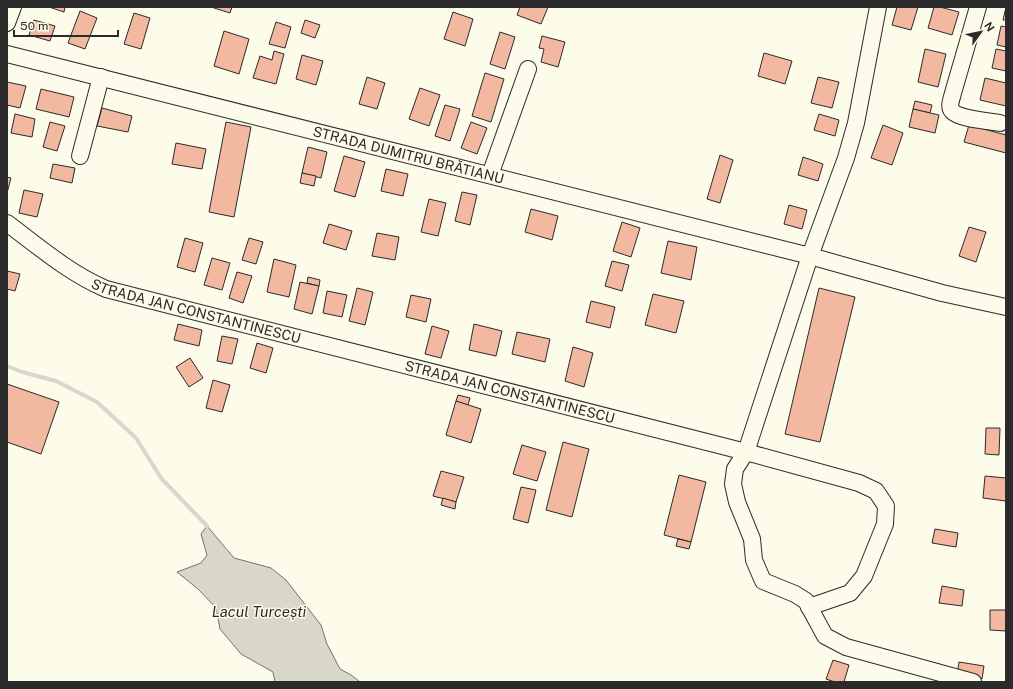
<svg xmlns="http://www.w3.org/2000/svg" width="1013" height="689" font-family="'Public Sans',sans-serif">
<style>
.water{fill:#d8d7c9;stroke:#74746e}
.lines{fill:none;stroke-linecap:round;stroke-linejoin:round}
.stream{stroke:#d8d7c9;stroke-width:4}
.building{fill:#f2b8a0;stroke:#2b2b2b}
.minor-casing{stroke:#2b2b2b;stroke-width:18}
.minor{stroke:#fdfbea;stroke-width:16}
.labels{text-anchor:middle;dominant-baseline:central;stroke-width:3;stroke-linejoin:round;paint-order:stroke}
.street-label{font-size:14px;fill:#2b2b2b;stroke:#fdfbea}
.water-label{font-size:15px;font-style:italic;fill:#2b2b2b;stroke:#fdfbea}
</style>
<rect width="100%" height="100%" fill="#fdfbea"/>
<polygon class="water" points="207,526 234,558 271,568 286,580 321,625 327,644 340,669 351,675 360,682 275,682 273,672 241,654 220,629 216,608 198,589 177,572 201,563 207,555 201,534"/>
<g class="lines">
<polyline class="stream" points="7,366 22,372 56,381 97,402 136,438 161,478 207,526"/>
</g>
<g class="building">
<polygon points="49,7 65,7 64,12"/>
<polygon points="211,7 232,7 230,13"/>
<polygon points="520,7 548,7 541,24 517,15"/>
<polygon points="897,7 918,7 911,30 892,25"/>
<polygon points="934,7 940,7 959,12 952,35 928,28"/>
<polygon points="1006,7 1006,20 1003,20"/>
<polygon points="80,11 97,18 85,49 68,43"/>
<polygon points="453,12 473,19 465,46 444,39"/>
<polygon points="134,13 150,18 141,49 124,44"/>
<polygon points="34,20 55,26 50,41 29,35"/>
<polygon points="305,20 320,25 315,38 301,33"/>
<polygon points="276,22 291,27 285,48 269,44"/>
<polygon points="1001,26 1006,27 1006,47 997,45"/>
<polygon points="224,31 249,39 239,74 214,66"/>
<polygon points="500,32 515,37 505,69 490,64"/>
<polygon points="542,36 565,42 558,67 541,62 544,49 539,48"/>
<polygon points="925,49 946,54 938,87 918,82"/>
<polygon points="996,49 1006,51 1006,71 992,68"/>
<polygon points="274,51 284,54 276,84 253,78 260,56 272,60"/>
<polygon points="764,53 792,61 785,84 758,76"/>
<polygon points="302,55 323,61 316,85 296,79"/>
<polygon points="485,73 504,79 491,122 472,116"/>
<polygon points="367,77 385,83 377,109 359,104"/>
<polygon points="818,77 839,82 832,108 811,103"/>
<polygon points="985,78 1006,83 1006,106 980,100"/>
<polygon points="7,82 26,86 20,108 7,105"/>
<polygon points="420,88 440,95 429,126 409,119"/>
<polygon points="41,89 74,97 69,117 36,109"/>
<polygon points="915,101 932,105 930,113 913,109"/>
<polygon points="445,105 460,109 450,141 435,136"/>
<polygon points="102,108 132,116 128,132 97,126"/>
<polygon points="913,109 939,115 935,133 909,127"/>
<polygon points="15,114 35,119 32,137 11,133"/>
<polygon points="819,114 839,120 835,136 814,130"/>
<polygon points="50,122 65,126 57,151 43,147"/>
<polygon points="226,122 251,127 234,217 209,212"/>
<polygon points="471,122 487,128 477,154 461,148"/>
<polygon points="883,125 903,133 892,165 871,158"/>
<polygon points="969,125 1006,135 1006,153 964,142"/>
<polygon points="176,143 206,149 202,169 172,164"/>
<polygon points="308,147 327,152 321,178 302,173"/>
<polygon points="720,155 733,160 720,203 707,199"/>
<polygon points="344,156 365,162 355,197 334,191"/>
<polygon points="803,157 823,164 818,181 798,175"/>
<polygon points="53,164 75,168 72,183 50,178"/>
<polygon points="386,169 408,174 403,196 381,191"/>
<polygon points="302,173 316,176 314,186 300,183"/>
<polygon points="7,177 11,178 7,193"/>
<polygon points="24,190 43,194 37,217 19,213"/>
<polygon points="462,192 477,195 470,225 455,221"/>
<polygon points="429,199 446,203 438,236 421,232"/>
<polygon points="789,205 807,210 802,229 784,224"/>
<polygon points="531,209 558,216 552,240 525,232"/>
<polygon points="622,222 640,228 631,257 613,251"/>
<polygon points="329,224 352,231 346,250 323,243"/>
<polygon points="969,227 986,232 976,262 959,256"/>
<polygon points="377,233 399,237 395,260 372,256"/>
<polygon points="185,238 203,243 195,272 177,267"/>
<polygon points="249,238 263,242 256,264 242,260"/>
<polygon points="668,241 697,247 691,280 661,273"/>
<polygon points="212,258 230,263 222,290 204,285"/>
<polygon points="274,259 296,265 289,297 267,292"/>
<polygon points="612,261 629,265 622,291 605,286"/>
<polygon points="7,271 20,274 15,291 7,289"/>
<polygon points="237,272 252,276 243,303 229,298"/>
<polygon points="308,277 320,280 319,286 307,283"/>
<polygon points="300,282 319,286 312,314 294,309"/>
<polygon points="357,288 373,292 365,325 349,321"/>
<polygon points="819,288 855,297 820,442 785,434"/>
<polygon points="327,291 347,295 342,317 323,313"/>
<polygon points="653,294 684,301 676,333 645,325"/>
<polygon points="411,295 431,299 426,322 406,317"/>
<polygon points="591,301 615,307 610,328 586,322"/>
<polygon points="178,324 202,330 199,346 174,340"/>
<polygon points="474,324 502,331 496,356 469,350"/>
<polygon points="432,326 449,331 441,358 425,354"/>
<polygon points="517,332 550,339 545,362 512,354"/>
<polygon points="222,336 238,339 232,364 217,361"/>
<polygon points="257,343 273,348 266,373 250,368"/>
<polygon points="573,347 593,353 584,387 565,381"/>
<polygon points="190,358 203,378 189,387 176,367"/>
<polygon points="213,380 230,385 222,412 206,408"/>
<polygon points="7,384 59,402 41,454 7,442"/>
<polygon points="458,395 470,398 468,405 456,401"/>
<polygon points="456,401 481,409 471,443 446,435"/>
<polygon points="986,428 1000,428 999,455 985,454"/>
<polygon points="563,442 589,449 572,517 546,510"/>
<polygon points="522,445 546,452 537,481 513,474"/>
<polygon points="441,471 464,477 456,502 433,496"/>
<polygon points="679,475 706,482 691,542 664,535"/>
<polygon points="985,476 1006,478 1006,501 983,498"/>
<polygon points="521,487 536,490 528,523 513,519"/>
<polygon points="443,498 456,502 455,509 441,505"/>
<polygon points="935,529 958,533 956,547 932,543"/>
<polygon points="678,539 691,542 689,549 676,546"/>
<polygon points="942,586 964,590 962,606 939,603"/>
<polygon points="990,610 1006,610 1006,631 990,630"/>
<polygon points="833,660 849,665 844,682 835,682 826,679"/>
<polygon points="959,662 984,666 982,679 957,675"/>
</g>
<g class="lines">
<g class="minor-casing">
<g id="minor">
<polyline points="878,7 856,123 846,158 810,256 746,452 735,469 733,484 737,502 752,539 754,560 763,581 795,594 806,601 825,636 846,647 973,682"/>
<path d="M 978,7 L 953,93 C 952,98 948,106 952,111 C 959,119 989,121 1000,123"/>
<polyline points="7,23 13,7"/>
<path id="s1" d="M 7,54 L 810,256 L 942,293 L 1006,307"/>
<polyline points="80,156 101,77"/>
<polyline points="490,175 528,69"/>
<path id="s2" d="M 7,223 C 39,247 69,273 106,289 L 746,452 L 859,483 L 876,491 L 886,506 L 885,524 L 864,576 L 850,593 L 809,607"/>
</g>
</g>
<use href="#minor" class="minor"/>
</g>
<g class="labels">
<g class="street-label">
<text stroke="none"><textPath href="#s1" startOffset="414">STRADA DUMITRU BRĂTIANU</textPath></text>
<text stroke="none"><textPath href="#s2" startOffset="212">STRADA JAN CONSTANTINESCU</textPath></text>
<text stroke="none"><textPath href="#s2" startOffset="536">STRADA JAN CONSTANTINESCU</textPath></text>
</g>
<g class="water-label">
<text x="259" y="611">Lacul Turcești</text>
</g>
</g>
<rect width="1013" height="689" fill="none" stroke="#2b2b2b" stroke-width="16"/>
<g transform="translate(981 32) rotate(57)" stroke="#fdfbea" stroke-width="3" paint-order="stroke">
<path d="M0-3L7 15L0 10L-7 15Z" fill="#2b2b2b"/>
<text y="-6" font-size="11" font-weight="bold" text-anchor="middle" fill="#2b2b2b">N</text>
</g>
<path d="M14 30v6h104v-6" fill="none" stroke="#2b2b2b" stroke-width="2"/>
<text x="20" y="30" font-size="12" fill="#2b2b2b" stroke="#fdfbea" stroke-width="3" paint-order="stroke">50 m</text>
</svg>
